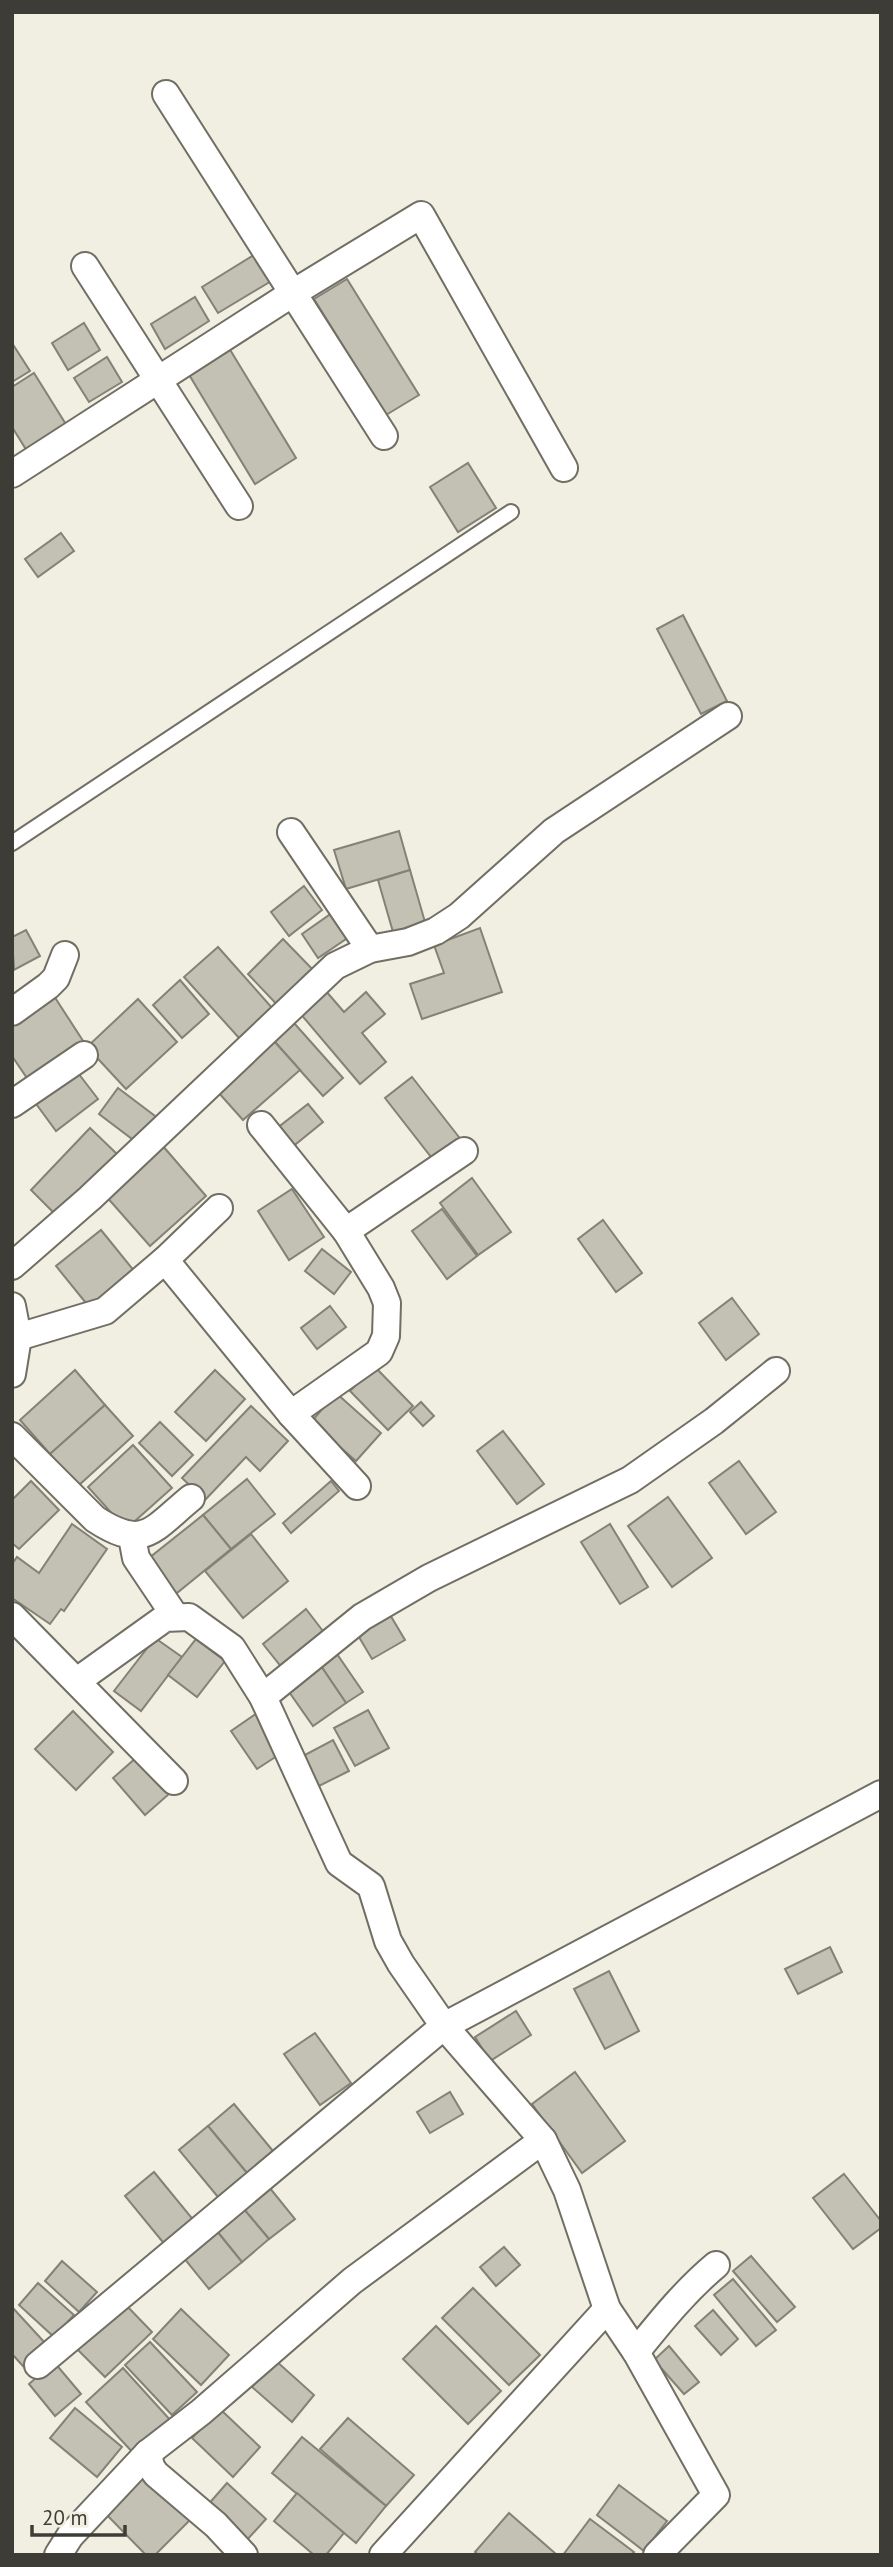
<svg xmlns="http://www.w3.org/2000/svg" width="893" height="2567" font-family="'PT Sans',sans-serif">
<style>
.building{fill:#c3c0b4;stroke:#848176;stroke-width:2}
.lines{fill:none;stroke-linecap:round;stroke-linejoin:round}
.lane-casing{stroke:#716e63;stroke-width:18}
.street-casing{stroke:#716e63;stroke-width:30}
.lane{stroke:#fff;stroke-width:14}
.street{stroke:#fff;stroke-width:26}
</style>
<rect width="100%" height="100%" fill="#f1eee2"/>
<g class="building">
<polygon points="257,253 273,280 218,313 202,287"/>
<polygon points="347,279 419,395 386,415 314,299"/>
<polygon points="195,297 209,321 165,349 151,324"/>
<polygon points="84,323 100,350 68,370 52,343"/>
<polygon points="12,343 30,371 12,382"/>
<polygon points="229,348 296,458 255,484 188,373"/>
<polygon points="107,357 122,382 89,402 74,378"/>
<polygon points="34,373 67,426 27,451 12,427 12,387"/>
<polygon points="468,463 496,508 458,532 430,487"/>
<polygon points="61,533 74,551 38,577 25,559"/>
<polygon points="683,615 727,701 701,714 657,629"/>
<polygon points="399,831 410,870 346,889 334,850"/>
<polygon points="410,870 425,922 393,932 378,880"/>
<polygon points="304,886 322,910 289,936 271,912"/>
<polygon points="332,913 349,937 318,958 302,934"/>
<polygon points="480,928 502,992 422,1019 410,984 444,973 434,945"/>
<polygon points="26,930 40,956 14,970 12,937"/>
<polygon points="283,939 319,976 284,1012 248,974"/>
<polygon points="218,947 273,1009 240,1039 184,977"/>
<polygon points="180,980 209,1014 182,1038 153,1005"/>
<polygon points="325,990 344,1012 366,992 385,1014 362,1033 386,1062 360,1084 299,1012"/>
<polygon points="54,996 87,1047 31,1084 12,1056 12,1024"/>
<polygon points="138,999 177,1042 126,1089 87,1047"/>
<polygon points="294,1023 343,1078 323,1096 274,1041"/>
<polygon points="274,1041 300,1070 243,1120 218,1092"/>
<polygon points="75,1069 98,1099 56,1131 34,1101"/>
<polygon points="412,1077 462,1141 435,1162 385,1098"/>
<polygon points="118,1088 159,1119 140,1145 99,1114"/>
<polygon points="308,1104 323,1122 291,1148 276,1129"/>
<polygon points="90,1128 117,1154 58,1217 31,1190"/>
<polygon points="162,1145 206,1196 150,1246 105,1195"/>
<polygon points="472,1178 511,1232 478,1255 440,1203"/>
<polygon points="292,1189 324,1237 289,1260 258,1211"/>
<polygon points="442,1209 477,1256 447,1279 412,1231"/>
<polygon points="603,1220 642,1273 616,1292 578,1239"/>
<polygon points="101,1230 135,1272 90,1308 56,1266"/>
<polygon points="322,1249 351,1272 334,1294 305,1271"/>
<polygon points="732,1298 759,1334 726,1360 699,1323"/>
<polygon points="330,1306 346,1327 317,1349 301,1328"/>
<polygon points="374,1366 413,1406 388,1430 350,1391"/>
<polygon points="75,1370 105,1405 50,1454 20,1420"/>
<polygon points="215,1370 245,1399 206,1441 175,1412"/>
<polygon points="336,1393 381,1433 356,1461 311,1422"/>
<polygon points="421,1402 434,1416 423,1426 410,1412"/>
<polygon points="105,1405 133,1436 78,1486 50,1454"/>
<polygon points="251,1406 288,1441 260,1471 246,1457 205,1500 182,1478"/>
<polygon points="160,1422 193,1455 172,1476 139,1443"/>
<polygon points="503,1431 544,1484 517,1504 477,1451"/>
<polygon points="133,1445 172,1488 126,1529 88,1487"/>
<polygon points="739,1461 776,1512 746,1534 709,1483"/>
<polygon points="247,1479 275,1514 231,1549 203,1515"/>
<polygon points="31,1481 59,1510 19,1549 12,1543 12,1500"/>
<polygon points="331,1481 339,1491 291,1533 283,1523"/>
<polygon points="668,1497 712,1558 672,1587 628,1526"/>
<polygon points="203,1515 231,1549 172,1597 144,1562"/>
<polygon points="72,1524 107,1549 64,1611 61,1609 50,1624 12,1598 12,1564 17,1557 39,1573"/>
<polygon points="610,1524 648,1587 620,1604 581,1542"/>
<polygon points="251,1534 288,1581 243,1618 205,1571"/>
<polygon points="386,1608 405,1640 372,1659 353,1627"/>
<polygon points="306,1609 326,1635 283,1669 263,1644"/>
<polygon points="155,1638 182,1657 141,1711 114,1691"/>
<polygon points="196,1639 225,1661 197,1697 168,1675"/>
<polygon points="337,1654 363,1692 346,1703 321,1666"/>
<polygon points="321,1666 346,1703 313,1726 287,1689"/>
<polygon points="368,1710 389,1748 355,1766 334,1728"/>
<polygon points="73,1711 113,1752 76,1790 35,1749"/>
<polygon points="257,1713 283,1752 257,1769 231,1731"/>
<polygon points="333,1740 349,1771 319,1786 303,1756"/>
<polygon points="137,1757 169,1794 145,1815 113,1778"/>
<polygon points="830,1947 842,1972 798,1994 785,1969"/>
<polygon points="609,1971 639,2031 605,2049 574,1989"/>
<polygon points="516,2011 531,2035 490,2061 475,2037"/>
<polygon points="315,2033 351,2083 320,2105 284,2054"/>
<polygon points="575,2072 625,2141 582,2173 532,2104"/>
<polygon points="450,2092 463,2114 430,2133 417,2112"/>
<polygon points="234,2104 273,2151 247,2173 208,2126"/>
<polygon points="208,2126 247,2173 218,2197 179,2150"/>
<polygon points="154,2172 200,2228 171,2252 125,2196"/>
<polygon points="844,2174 881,2221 881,2228 853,2249 813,2198"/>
<polygon points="269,2187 295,2219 269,2239 243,2208"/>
<polygon points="243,2208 269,2239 242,2262 216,2230"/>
<polygon points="216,2230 242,2262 209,2289 183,2257"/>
<polygon points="504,2247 520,2265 496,2286 480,2267"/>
<polygon points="751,2256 795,2307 777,2322 733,2271"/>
<polygon points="62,2261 97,2292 79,2312 45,2281"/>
<polygon points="733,2279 776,2330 756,2346 714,2295"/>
<polygon points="38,2283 74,2315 54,2337 19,2305"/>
<polygon points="473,2288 540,2355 509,2385 442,2318"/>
<polygon points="124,2303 152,2332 105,2377 77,2349"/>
<polygon points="12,2307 46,2344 23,2366 12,2354"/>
<polygon points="181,2309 229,2355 201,2385 153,2339"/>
<polygon points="713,2310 738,2339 721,2355 695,2326"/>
<polygon points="436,2326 501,2391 468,2424 403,2359"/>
<polygon points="150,2342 197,2392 172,2415 125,2365"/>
<polygon points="669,2346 699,2382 684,2394 654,2360"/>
<polygon points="275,2360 314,2395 292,2422 252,2387"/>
<polygon points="54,2362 81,2394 55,2416 29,2384"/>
<polygon points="123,2368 172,2422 136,2456 86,2402"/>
<polygon points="75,2408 122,2447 97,2477 50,2438"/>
<polygon points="220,2409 260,2447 233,2477 192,2438"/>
<polygon points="348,2418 414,2475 386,2506 320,2449"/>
<polygon points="302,2437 386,2506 356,2543 272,2473"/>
<polygon points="143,2470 191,2519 155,2555 146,2555 102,2510"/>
<polygon points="227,2483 266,2519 245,2542 206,2507"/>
<polygon points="619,2485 667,2521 644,2551 597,2515"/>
<polygon points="297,2493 344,2533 326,2555 314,2555 274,2521"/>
<polygon points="509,2513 556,2554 555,2555 478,2555 475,2552"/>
<polygon points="590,2519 634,2552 631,2555 563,2555"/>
</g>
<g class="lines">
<g class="lane-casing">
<polyline id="lane" points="12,843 511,512"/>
</g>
<g class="street-casing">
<g id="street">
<polyline points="166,94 384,436"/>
<polyline points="85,266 239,506"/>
<polyline points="12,474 293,293 421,215 564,468"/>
<polyline points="291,832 370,949"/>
<polyline points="12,1012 48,986 56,978 65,955"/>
<polyline points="12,1104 84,1055"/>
<polyline points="261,1125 346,1231 381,1288 387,1303 386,1336 379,1352 291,1414"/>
<polyline points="346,1231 464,1151"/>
<polyline points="165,1260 291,1414 357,1486"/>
<polyline points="12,1266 90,1198 335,966 370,949 408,942 436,931 459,916 554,831 728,716"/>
<polyline points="12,1306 18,1337 12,1374"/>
<polyline points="18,1337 105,1311 165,1260 219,1208"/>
<path d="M 12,1436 L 95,1519 C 144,1551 152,1530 191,1498"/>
<polyline points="132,1537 136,1558 175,1616"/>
<polyline points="12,1616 174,1781"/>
<polyline points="77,1681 165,1618 189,1617 232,1648 263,1697 339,1863 371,1886 388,1941 401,1964 444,2026 543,2140 567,2190 607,2309 636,2352 716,2495 657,2555"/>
<polyline points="263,1697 362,1617 429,1578 630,1480 714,1421 776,1371"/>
<path d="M 636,2352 C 661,2321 685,2291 716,2265"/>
<polyline points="38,2365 444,2026 881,1794"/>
<polyline points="58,2555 70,2536 148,2453"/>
<polyline points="244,2555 216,2525 156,2474 151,2467 148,2453 201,2412 352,2281 543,2140"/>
<polyline points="383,2555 607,2309"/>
</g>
</g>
<use href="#lane" class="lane"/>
<use href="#street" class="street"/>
</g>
<rect width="893" height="2567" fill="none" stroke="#3d3c37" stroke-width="28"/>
<path d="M32 2525v10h93v-10" fill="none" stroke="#3d3c37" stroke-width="3.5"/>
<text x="42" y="2525" font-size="21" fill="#3d3c37" stroke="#f1eee2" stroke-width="5" paint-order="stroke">20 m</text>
</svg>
